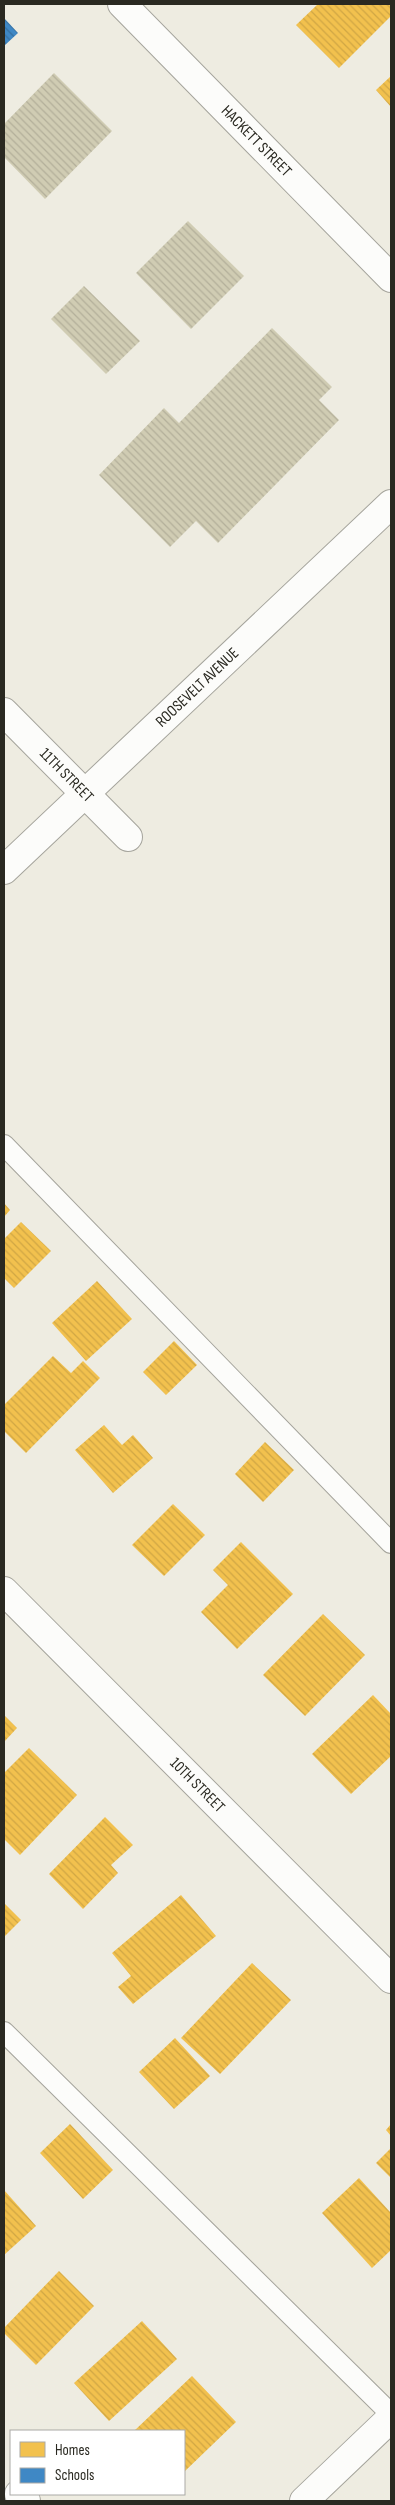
<svg xmlns="http://www.w3.org/2000/svg" width="395" height="2505" font-family="'Sofia Sans Condensed',sans-serif">
<style>
.homes{fill:url(#homes-back-hatch)}
.schools{fill:url(#schools-back-hatch)}
.building{fill:url(#building-back-hatch)}
.lines{fill:none;stroke-linecap:round;stroke-linejoin:round}
.service-casing{stroke:#a5a49c;stroke-width:22}
.minor-casing{stroke:#a5a49c;stroke-width:30}
.tertiary-casing{stroke:#a5a49c;stroke-width:30}
.service{stroke:#fcfcfa;stroke-width:20}
.minor{stroke:#fcfcfa;stroke-width:28}
.tertiary{stroke:#fcfcfa;stroke-width:28}
.labels{text-anchor:middle;dominant-baseline:central;stroke-width:5;stroke-linejoin:round;paint-order:stroke}
.street-label{font-size:16px;fill:#2a2921;stroke:#fff}
</style>
<defs>
<pattern id="homes-back-hatch" width="6" height="6" patternUnits="userSpaceOnUse" patternTransform="scale(1.25)"><rect width="6" height="6" fill="#f2c14e"/><path d="M-1 5l2 2M0 0l6 6M5-1l2 2" fill="none" stroke="#d0a644"/></pattern>
<pattern id="schools-back-hatch" width="6" height="6" patternUnits="userSpaceOnUse" patternTransform="scale(1.25)"><rect width="6" height="6" fill="#3f88c5"/><path d="M-1 5l2 2M0 0l6 6M5-1l2 2" fill="none" stroke="#356fa0"/></pattern>
<pattern id="building-back-hatch" width="6" height="6" patternUnits="userSpaceOnUse" patternTransform="scale(1.25)"><rect width="6" height="6" fill="#d0ccb3"/><path d="M-1 5l2 2M0 0l6 6M5-1l2 2" fill="none" stroke="#b3af9a"/></pattern>
</defs>
<rect width="100%" height="100%" fill="#eeece1"/>
<g class="homes">
<polygon points="318,4 391,4 391,16 339,68 296,25"/>
<polygon points="391,76 391,107 376,90"/>
<polygon points="4,1203 10,1210 4,1217"/>
<polygon points="21,1222 51,1251 14,1288 4,1278 4,1239"/>
<polygon points="97,1281 132,1319 86,1361 52,1323"/>
<polygon points="174,1341 197,1365 166,1395 143,1372"/>
<polygon points="53,1356 71,1373 83,1361 100,1378 26,1453 4,1431 4,1405"/>
<polygon points="104,1425 122,1445 133,1435 153,1458 113,1493 75,1450"/>
<polygon points="265,1442 294,1470 263,1502 235,1474"/>
<polygon points="173,1504 205,1535 164,1576 132,1545"/>
<polygon points="241,1542 293,1594 237,1649 201,1612 228,1585 213,1570"/>
<polygon points="323,1614 365,1655 305,1716 263,1675"/>
<polygon points="373,1695 391,1714 391,1756 351,1794 312,1754"/>
<polygon points="4,1715 17,1728 4,1742"/>
<polygon points="29,1748 77,1795 20,1855 4,1839 4,1773"/>
<polygon points="105,1817 133,1845 111,1865 118,1873 83,1909 49,1874"/>
<polygon points="181,1895 216,1936 133,2004 118,1987 131,1976 112,1953"/>
<polygon points="4,1903 21,1920 4,1937"/>
<polygon points="252,1963 291,2000 220,2074 181,2038"/>
<polygon points="175,2038 210,2076 174,2109 139,2072"/>
<polygon points="70,2124 113,2170 83,2199 40,2153"/>
<polygon points="391,2124 391,2136 386,2130"/>
<polygon points="391,2148 391,2178 376,2163"/>
<polygon points="359,2178 391,2213 391,2250 372,2268 322,2213"/>
<polygon points="4,2190 36,2226 4,2255"/>
<polygon points="59,2271 94,2306 36,2365 4,2333 4,2328"/>
<polygon points="142,2321 177,2359 109,2421 74,2383"/>
<polygon points="192,2376 236,2422 184,2472 184,2431 134,2431"/>
</g>
<polygon class="schools" points="4,18 18,33 4,46"/>
<g class="building">
<polygon points="54,73 112,131 45,199 4,157 4,124"/>
<polygon points="188,221 244,276 191,329 136,273"/>
<polygon points="84,286 140,341 106,374 51,319"/>
<polygon points="272,328 332,387 319,400 339,420 218,543 196,521 170,547 99,475 164,408 179,423"/>
</g>
<g class="lines">
<g class="service-casing">
<g id="service">
<polyline points="4,1145 391,1543"/>
<polyline points="4,2032 391,2414"/>
</g>
</g>
<g class="minor-casing">
<g id="minor">
<path id="s1" d="M 4,712 L 128,837"/>
<path id="s2" d="M 4,870 L 391,504"/>
<path id="s3" d="M 4,1591 L 391,1979"/>
<polyline points="19,2494 26,2501"/>
</g>
</g>
<g class="tertiary-casing">
<g id="tertiary">
<path id="s4" d="M 122,4 L 391,278"/>
<polyline points="304,2501 391,2418"/>
</g>
</g>
<use href="#service" class="service"/>
<use href="#minor" class="minor"/>
<use href="#tertiary" class="tertiary"/>
</g>
<g class="labels">
<g class="street-label">
<text stroke="none"><textPath href="#s4" startOffset="192">HACKETT STREET</textPath></text>
<text stroke="none"><textPath href="#s2" startOffset="266">ROOSEVELT AVENUE</textPath></text>
<text stroke="none"><textPath href="#s1" startOffset="89">11TH STREET</textPath></text>
<text stroke="none"><textPath href="#s3" startOffset="274">10TH STREET</textPath></text>
</g>
</g>
<rect width="395" height="2505" fill="none" stroke="#2a2921" stroke-width="10"/>
<rect x="10" y="2430" width="175" height="65" fill="#ffffff" stroke="#aaa9a6"/>
<rect x="20" y="2442" width="25" height="15" fill="#f2c14e" stroke="#aaa9a6"/>
<text x="55" y="2455" font-size="15" fill="#2a2921">Homes</text>
<rect x="20" y="2468" width="25" height="15" fill="#3f88c5" stroke="#aaa9a6"/>
<text x="55" y="2480" font-size="15" fill="#2a2921">Schools</text>
</svg>
